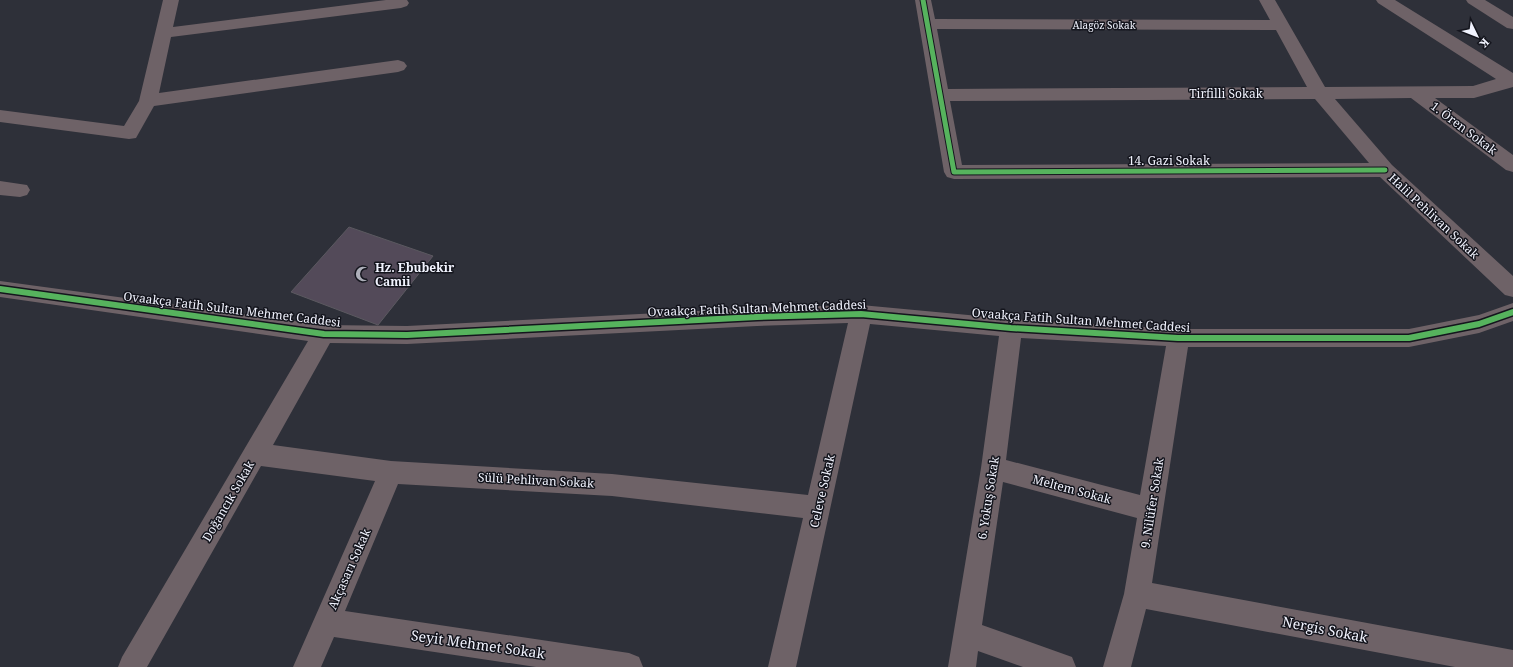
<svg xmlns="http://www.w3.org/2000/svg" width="1513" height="667" font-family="'Noto Serif',serif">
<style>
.building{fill:#534a59;stroke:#5b5960}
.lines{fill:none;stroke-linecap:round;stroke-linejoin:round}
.minor{fill:#6e6267;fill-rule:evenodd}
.cycleway-far1-casing{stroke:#14151d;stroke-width:7}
.cycleway-casing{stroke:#14151d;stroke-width:9}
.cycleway-far1{stroke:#56b35d;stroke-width:5}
.cycleway{stroke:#56b35d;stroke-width:6}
.labels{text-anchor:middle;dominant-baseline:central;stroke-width:3;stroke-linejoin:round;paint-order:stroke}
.far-street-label{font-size:10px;fill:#f1f3fe;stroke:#14151d}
.street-label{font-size:12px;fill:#f1f3fe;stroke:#14151d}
.poi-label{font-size:12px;font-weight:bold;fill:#f1f3fe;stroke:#14151d;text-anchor:start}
.near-street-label{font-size:14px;fill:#f1f3fe;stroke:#14151d}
</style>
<rect width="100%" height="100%" fill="#2e3039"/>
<polygon class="building" points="349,227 433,256 378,325 291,292"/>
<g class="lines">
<g class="minor">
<polygon points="163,0 179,0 173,27 386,0 407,0 409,3 407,6 401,8 171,37 159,93 398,60 404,62 407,66 404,70 398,72 154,106 136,138 129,139 0,122 0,110 124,126 139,101"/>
<path d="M 915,0 L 931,0 L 935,19 L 1270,20 L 1259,0 L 1275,0 L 1325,87 L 1473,86 L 1496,79 L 1378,3 L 1376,0 L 1395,0 L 1513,73 L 1513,87 L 1474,98 L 1435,98 L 1513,155 L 1513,172 L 1506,170 L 1411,98 L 1335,99 L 1392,165 L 1513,276 L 1513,297 L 1505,295 L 1380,177 L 954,179 L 947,177 L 944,172 ZM 937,29 L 1276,30 L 1307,87 L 948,89 ZM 1315,99 L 1369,163 L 962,165 L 950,101 Z"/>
<polygon points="1466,0 1485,0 1513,17 1513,29 1507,28 1468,3"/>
<polygon points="0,181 27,185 30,190 27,195 20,197 0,195"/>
<path d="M 0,281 L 324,325 L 407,326 L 757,308 L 861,305 L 1011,319 L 1178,329 L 1409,329 L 1479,315 L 1513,303 L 1513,321 L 1479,333 L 1409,347 L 1188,347 L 1152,583 L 1513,650 L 1513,667 L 1455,667 L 1146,609 L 1131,667 L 1103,667 L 1124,594 L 1137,518 L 1003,482 L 982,625 L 1072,657 L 1076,667 L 1023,667 L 978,651 L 976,667 L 948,667 L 981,468 L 999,336 L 870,324 L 796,667 L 768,667 L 803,518 L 612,496 L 398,484 L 345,611 L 629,653 L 639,657 L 643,667 L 536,667 L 334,637 L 321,667 L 293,667 L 375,481 L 261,466 L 147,667 L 118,667 L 122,657 L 308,341 L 0,297 ZM 848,323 L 808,495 L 612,474 L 391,461 L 273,445 L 330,343 L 407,344 L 757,326 ZM 1021,338 L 1166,346 L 1140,495 L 1006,460 Z"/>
</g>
<g class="cycleway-far1-casing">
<polyline id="cycleway-far1" points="923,0 954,172 1385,170"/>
</g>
<g class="cycleway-casing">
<polyline id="cycleway" points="0,289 324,334 407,335 757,317 861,314 1011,328 1178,338 1409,338 1479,324 1513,312"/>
</g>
<use href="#cycleway-far1" class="cycleway-far1"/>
<use href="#cycleway" class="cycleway"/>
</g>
<defs>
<g id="mosque-bare" transform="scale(1.2)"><path d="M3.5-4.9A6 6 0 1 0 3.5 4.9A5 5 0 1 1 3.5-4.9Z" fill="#adafb9" stroke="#14151d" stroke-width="2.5" paint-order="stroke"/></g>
</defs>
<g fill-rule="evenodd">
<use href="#mosque-bare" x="363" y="274"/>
</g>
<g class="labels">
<g class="far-street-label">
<text x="1104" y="25">Alagöz Sokak</text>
</g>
<g class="street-label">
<text x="1226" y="93">Tirfilli Sokak</text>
<text transform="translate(1464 128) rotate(37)">1. Ören Sokak</text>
<text x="1169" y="160">14. Gazi Sokak</text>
<text transform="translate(1434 216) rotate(43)">Halil Pehlivan Sokak</text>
<text transform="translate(757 308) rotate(-2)">Ovaakça Fatih Sultan Mehmet Caddesi</text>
<text transform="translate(232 309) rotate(7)">Ovaakça Fatih Sultan Mehmet Caddesi</text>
<text transform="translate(1081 320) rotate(4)">Ovaakça Fatih Sultan Mehmet Caddesi</text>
<text transform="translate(536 480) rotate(3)">Sülü Pehlivan Sokak</text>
<text transform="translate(1072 489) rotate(15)">Meltem Sokak</text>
<text transform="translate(822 491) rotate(-77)">Celeve Sokak</text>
<text transform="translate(988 498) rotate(-81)">6. Yokuş Sokak</text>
<text transform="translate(228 501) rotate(-60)">Doğancık Sokak</text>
<text transform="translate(1152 503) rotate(-81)">9. Nilüfer Sokak</text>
<text transform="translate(349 569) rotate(-66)">Akçasarı Sokak</text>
</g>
<g class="poi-label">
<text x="375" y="267">Hz. Ebubekir<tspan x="375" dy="14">Camii</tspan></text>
</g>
<g class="near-street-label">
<text transform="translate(1325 629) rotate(11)">Nergis Sokak</text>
<text transform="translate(478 644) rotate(8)">Seyit Mehmet Sokak</text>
</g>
</g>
<g transform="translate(1477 36) rotate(133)" stroke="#14151d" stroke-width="3" paint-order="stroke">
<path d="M0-3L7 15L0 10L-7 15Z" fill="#f1f3fe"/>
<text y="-6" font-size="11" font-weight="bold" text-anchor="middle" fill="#f1f3fe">K</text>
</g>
</svg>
